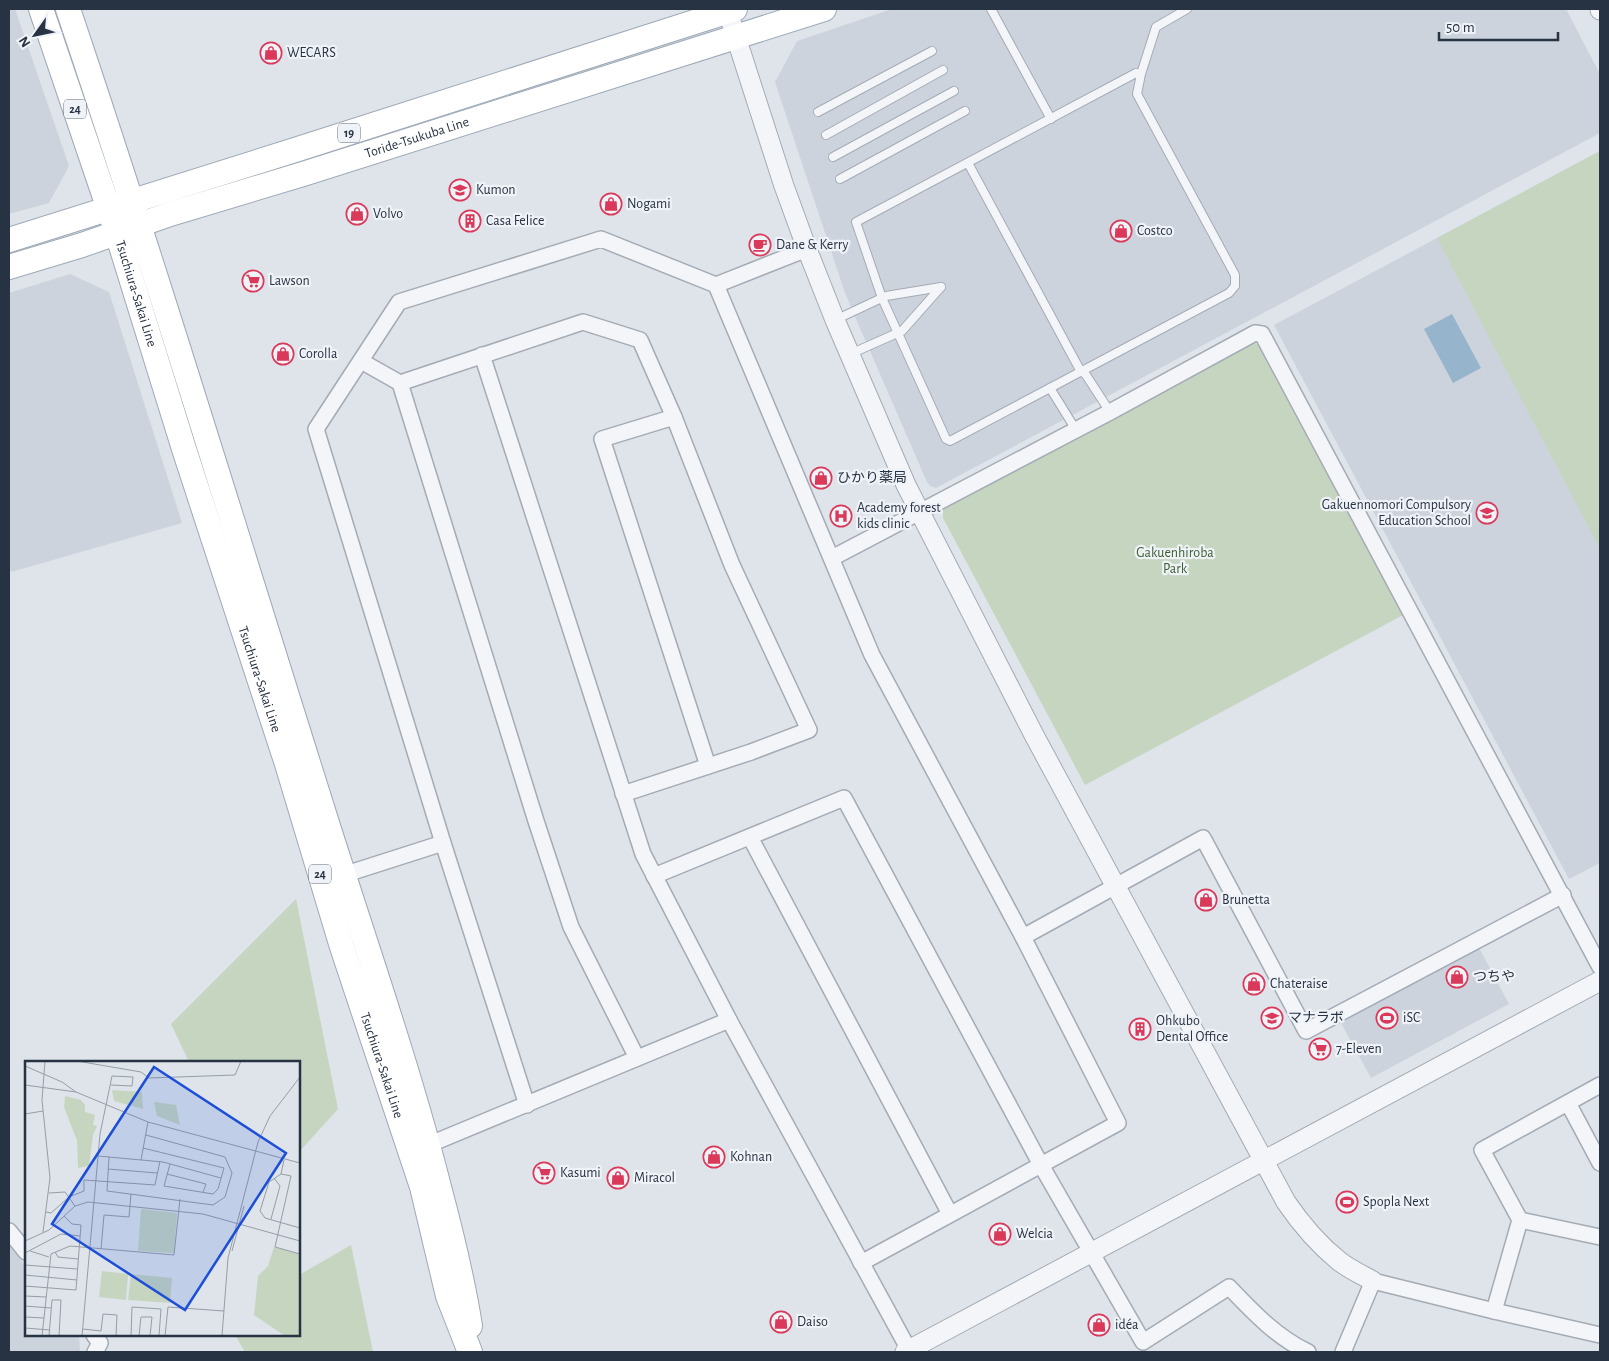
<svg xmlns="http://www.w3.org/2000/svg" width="1609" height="1361" font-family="'Alegreya Sans','Noto Sans JP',sans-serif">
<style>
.built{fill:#cdd3dc}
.green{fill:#c6d5c0}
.water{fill:#97b4cd}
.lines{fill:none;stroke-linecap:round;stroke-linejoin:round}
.service-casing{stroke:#a4abb5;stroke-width:10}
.minor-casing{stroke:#a4abb5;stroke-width:18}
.tertiary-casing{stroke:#a4abb5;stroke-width:21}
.primary-casing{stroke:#9ea9b7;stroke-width:26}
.service{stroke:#f3f5f8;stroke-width:8}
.minor{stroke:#f3f5f8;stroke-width:15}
.tertiary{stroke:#f3f5f8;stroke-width:19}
.primary{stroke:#fff;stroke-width:24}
.labels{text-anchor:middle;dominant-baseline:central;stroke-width:4.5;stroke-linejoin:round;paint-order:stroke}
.shield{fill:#eff3f7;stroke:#636c79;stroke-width:1}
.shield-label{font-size:12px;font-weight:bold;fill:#273243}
.poi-label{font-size:14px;fill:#273243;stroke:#eff3f7;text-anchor:start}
.street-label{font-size:14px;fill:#273243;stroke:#eff3f7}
.park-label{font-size:14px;fill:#3d6033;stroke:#eff3f7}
.inset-road{fill:none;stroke:#959da7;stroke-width:1}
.view{fill:#1d4ed8;fill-opacity:0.15;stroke:#1d4ed8;stroke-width:2.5}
.inset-edge{fill:none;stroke:#273243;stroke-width:2.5}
</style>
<rect width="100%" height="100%" fill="#dfe4ea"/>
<g class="built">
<polygon points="9,9 15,9 69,166 49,203 9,214"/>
<polygon points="892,9 1566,9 1600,74 1600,133 936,488 930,486 927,482 856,319 844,290 775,82 797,41"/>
<polygon points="1600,151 1600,863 1569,879 1274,325"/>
<polygon points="70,274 109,292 182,523 11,572 9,565 9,293"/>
<polygon points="1478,946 1509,1004 1371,1078 1340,1021"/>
<polygon points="9,1245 26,1267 26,1335 79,1335 80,1352 9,1352"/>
</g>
<g class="green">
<polygon points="1600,151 1600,549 1437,238"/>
<polygon points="1254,343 1259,345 1405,614 1085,785 943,518 943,509"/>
<polygon points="296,899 338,1109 299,1152 299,1062 189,1062 171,1024"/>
<polygon points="351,1245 373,1352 245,1352 235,1335 299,1335 299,1275"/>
</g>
<polygon class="water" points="1452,314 1481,368 1453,383 1424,329"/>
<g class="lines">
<g class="service-casing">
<g id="service">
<polyline points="991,9 1051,119"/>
<path d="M 1136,73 L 856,222 L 882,298 L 946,439 L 950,441 C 1043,392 1136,342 1229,293 L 1235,286 L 1235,275 L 1137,94 L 1141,74 L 1156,27 L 1187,9"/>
<polyline points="818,112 932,51"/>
<polyline points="826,135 943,70"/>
<polyline points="833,157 954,91"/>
<polyline points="968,163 1080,370 1086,375 1110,412"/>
<polyline points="840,179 965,111"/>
<polyline points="835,320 886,296 941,287"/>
<polyline points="850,354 902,331 941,287"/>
<polyline points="1050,388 1076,430"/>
</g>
</g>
<g class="minor-casing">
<g id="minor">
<polyline points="716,285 807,249"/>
<polyline points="482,355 643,854 729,1020 909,1350"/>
<polyline points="361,361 400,383"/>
<polyline points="674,417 602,439 708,766"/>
<polyline points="832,558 1110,412 1255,333 1262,334 1600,967"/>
<polyline points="623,794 751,752 809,730 732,565 674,417 640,340 583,322 400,383 536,821 571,927 637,1058"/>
<polyline points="750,837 950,1214"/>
<polyline points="343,875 443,843"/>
<path d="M 654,876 L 844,798 L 1041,1165 L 1143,1342 L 1229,1287 C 1252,1311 1276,1337 1308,1352"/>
<polyline points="1023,937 1203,838 1306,1031 1563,895"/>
<polyline points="1568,1103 1600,1163"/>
<polyline points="527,1105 443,843 316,429 399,302 601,239 716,285 872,655 1023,937 1118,1123 861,1263"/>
<polyline points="428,1145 729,1020"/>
<polyline points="1520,1220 1600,1237"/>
<polyline points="9,1231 26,1252"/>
<polyline points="1494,1311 1520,1220 1482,1150 1600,1085"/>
<polyline points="94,1335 100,1343 95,1352"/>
<polyline points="1343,1352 1373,1281 1494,1311 1600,1335"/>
</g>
</g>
<g class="tertiary-casing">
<g id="tertiary">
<path d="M 727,9 L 784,186 L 807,249 L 835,320 L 906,485 L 1034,735 L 1286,1202 C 1301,1224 1318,1244 1339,1261 C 1349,1269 1362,1275 1373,1281"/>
<polyline points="1600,9 1600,10"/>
<polyline points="905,1352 1600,981"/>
</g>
</g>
<g class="primary-casing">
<g id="primary">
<path id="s1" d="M 41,9 L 117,233 L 184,449 L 287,764 L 342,947 L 422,1187 L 448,1296 L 470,1352"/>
<path d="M 68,9 C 157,273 238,541 322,807 C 362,935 407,1061 440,1191 C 452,1236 463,1281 470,1326"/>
<polyline points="9,240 295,150 735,9"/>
<path id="s2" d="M 9,267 L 82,245 L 170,214 L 303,174 L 824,9"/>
</g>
</g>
<use href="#service" class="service"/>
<use href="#minor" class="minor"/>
<use href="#tertiary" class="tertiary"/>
<use href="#primary" class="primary"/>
</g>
<defs>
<g id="shop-ring" transform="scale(1.125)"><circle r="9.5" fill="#eff3f7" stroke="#da395a" stroke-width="1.5"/><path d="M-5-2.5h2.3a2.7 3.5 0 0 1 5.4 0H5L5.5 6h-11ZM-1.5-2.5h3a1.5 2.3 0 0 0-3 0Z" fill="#da395a"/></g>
<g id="school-ring" transform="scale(1.125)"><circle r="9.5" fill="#eff3f7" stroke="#da395a" stroke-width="1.5"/><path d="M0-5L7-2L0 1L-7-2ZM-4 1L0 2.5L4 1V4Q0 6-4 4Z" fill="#da395a"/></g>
<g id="building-ring" transform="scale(1.125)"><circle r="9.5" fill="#eff3f7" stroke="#da395a" stroke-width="1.5"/><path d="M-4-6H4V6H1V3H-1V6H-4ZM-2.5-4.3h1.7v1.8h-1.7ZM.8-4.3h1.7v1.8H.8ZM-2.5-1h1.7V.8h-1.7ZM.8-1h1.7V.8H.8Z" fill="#da395a"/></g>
<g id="cafe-ring" transform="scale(1.125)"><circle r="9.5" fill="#eff3f7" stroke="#da395a" stroke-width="1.5"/><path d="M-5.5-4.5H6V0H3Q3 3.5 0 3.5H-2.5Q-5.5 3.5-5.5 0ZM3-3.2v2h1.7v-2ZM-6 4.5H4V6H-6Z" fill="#da395a"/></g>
<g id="supermarket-ring" transform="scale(1.125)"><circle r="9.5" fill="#eff3f7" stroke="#da395a" stroke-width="1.5"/><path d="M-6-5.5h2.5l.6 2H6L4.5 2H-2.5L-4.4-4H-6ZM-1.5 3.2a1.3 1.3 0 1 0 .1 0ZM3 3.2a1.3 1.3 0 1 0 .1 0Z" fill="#da395a"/></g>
<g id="hospital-ring" transform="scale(1.125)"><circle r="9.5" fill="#eff3f7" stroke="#da395a" stroke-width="1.5"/><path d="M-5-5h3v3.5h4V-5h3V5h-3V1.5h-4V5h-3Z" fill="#da395a"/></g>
<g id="stadium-ring" transform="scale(1.125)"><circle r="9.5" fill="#eff3f7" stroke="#da395a" stroke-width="1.5"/><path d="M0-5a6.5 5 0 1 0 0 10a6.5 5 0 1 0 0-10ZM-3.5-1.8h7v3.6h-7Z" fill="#da395a"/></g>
</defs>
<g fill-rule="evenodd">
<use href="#shop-ring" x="271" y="53"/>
<use href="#school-ring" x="460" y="190"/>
<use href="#shop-ring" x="611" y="204"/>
<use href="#shop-ring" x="357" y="214"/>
<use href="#building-ring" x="470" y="221"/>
<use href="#shop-ring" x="1121" y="231"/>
<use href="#cafe-ring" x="760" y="245"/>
<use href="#supermarket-ring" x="253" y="281"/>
<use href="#shop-ring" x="283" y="354"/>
<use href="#shop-ring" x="821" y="478"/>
<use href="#school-ring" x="1487" y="513"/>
<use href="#hospital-ring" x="841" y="516"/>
<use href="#shop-ring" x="1206" y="900"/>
<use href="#shop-ring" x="1457" y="977"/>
<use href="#shop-ring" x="1254" y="984"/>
<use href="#school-ring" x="1272" y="1018"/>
<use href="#stadium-ring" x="1387" y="1018"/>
<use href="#building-ring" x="1140" y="1029"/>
<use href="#supermarket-ring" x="1320" y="1049"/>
<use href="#shop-ring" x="714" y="1157"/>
<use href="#supermarket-ring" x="544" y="1173"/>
<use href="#shop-ring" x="618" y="1178"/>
<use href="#stadium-ring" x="1347" y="1202"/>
<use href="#shop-ring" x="1000" y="1234"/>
<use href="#shop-ring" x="781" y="1322"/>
<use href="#shop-ring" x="1099" y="1325"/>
</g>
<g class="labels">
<g class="shield">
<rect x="64" y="99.5" width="22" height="19" rx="4"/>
<rect x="338" y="123.5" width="22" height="19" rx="4"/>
<rect x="309" y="864.5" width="22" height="19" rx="4"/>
</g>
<g class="shield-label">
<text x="75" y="109">24</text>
<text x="349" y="133">19</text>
<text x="320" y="874">24</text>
</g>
<g class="poi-label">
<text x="287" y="53">WECARS</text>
<text x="476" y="190">Kumon</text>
<text x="627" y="204">Nogami</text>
<text x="373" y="214">Volvo</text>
<text x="486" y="221">Casa Felice</text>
<text x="1137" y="231">Costco</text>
<text x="776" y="245">Dane &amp; Kerry</text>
<text x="269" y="281">Lawson</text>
<text x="299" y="354">Corolla</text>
<text x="837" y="478">ひかり薬局</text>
<text x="1471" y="505" text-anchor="end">Gakuennomori Compulsory<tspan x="1471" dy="16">Education School</tspan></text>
<text x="857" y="508">Academy forest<tspan x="857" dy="16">kids clinic</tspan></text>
<text x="1222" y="900">Brunetta</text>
<text x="1473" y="977">つちや</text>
<text x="1270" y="984">Chateraise</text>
<text x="1288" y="1018">マナラボ</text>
<text x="1403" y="1018">iSC</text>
<text x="1156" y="1021">Ohkubo<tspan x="1156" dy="16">Dental Office</tspan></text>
<text x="1336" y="1049">7-Eleven</text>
<text x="730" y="1157">Kohnan</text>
<text x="560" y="1173">Kasumi</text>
<text x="634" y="1178">Miracol</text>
<text x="1363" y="1202">Spopla Next</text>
<text x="1016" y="1234">Welcia</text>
<text x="797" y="1322">Daiso</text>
<text x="1115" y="1325">idéa</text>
</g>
<g class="street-label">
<text stroke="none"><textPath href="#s2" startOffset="428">Toride-Tsukuba Line</textPath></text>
<text stroke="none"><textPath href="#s1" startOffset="300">Tsuchiura-Sakai Line</textPath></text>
<text stroke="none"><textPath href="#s1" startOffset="705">Tsuchiura-Sakai Line</textPath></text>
<text stroke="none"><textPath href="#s1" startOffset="1110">Tsuchiura-Sakai Line</textPath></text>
</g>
<g class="park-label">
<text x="1175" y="553">Gakuenhiroba<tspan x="1175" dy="16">Park</tspan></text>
</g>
</g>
<g transform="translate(25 1061)">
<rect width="275" height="275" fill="#dfe4ea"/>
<path d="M 87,29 L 117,31 L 118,48 L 89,40 ZM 40,35 L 56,39 L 60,44 L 60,51 L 70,54 L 68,64 L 72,65 L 68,74 L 64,105 L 53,107 L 52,80 L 39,46 ZM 129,41 L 151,44 L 155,64 L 132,55 ZM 116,148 L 152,152 L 149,192 L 113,190 ZM 249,186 L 275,193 L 275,275 L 260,275 L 229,254 L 233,215 L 243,205 ZM 77,210 L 103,213 L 101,239 L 74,236 ZM 106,213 L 147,217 L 145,242 L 103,239 Z" fill="#c6d5c0"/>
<path class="inset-road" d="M 52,0 L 116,11 L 124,17 L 210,14 L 216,0M 0,5 L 37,21 L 51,31M 0,24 L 51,31 L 123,61 L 275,102M 0,53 L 18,50M 118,87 L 199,107 L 193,128 L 188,133 L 139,125 L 145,103M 73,95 L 138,101 L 196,117M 84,96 L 82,130 L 188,144 L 200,136 L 207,112 L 200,96 L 121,74M 116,99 L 123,61M 259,99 L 256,113 L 244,121 L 235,150 L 240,157 L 275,167M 83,108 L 132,112M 142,113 L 181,123 L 178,131M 256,113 L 266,115 L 250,186 L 275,193M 24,132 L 40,131 L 50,145M 21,151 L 26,152 L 44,136 L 59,130 L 59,119 L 130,124 L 135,100M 246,158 L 255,125 L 249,117M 18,171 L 25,117 L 17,39 L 20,0M 0,180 L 24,169 L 50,145 L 63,141 L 178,153 L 275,180M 76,188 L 79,154 L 104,156 L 106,133M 5,190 L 24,196M 207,190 L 219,145M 30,191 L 33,196 L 53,198M 0,192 L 36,173 L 55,175M 0,204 L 52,208M 0,214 L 52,219M 0,225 L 51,229 L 56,164 L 47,163 L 39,155M 0,235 L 21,236M 0,245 L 26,247M 0,256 L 19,257M 0,267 L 25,269M 58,268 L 76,270 L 78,253 L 92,254 L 91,275M 17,275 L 26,193 L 45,185 L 149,194 L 155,138M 24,275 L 27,239 L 36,239 L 34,275M 57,275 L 75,73 L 87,15 L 108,16 L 107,25 L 86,24M 106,275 L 107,246 L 136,248 L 134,275M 114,275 L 116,256 L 127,256 L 125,275M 140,275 L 143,246 L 199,250M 197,275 L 203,197 L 233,81 L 245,55 L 275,16"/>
<path class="view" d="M 129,6 L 261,92 L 160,249 L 27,163 Z"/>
<rect width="275" height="275" class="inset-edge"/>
</g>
<rect width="1609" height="1361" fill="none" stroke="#273243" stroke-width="20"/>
<g transform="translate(35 35) rotate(237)" stroke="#eff3f7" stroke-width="4" paint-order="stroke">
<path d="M0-4L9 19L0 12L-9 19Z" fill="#273243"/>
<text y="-8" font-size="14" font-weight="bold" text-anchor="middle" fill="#273243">N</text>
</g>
<path d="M1439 32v8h119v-8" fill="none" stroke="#273243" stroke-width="2.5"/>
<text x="1446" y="32" font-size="15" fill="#273243" stroke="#eff3f7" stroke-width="4" paint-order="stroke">50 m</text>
</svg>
